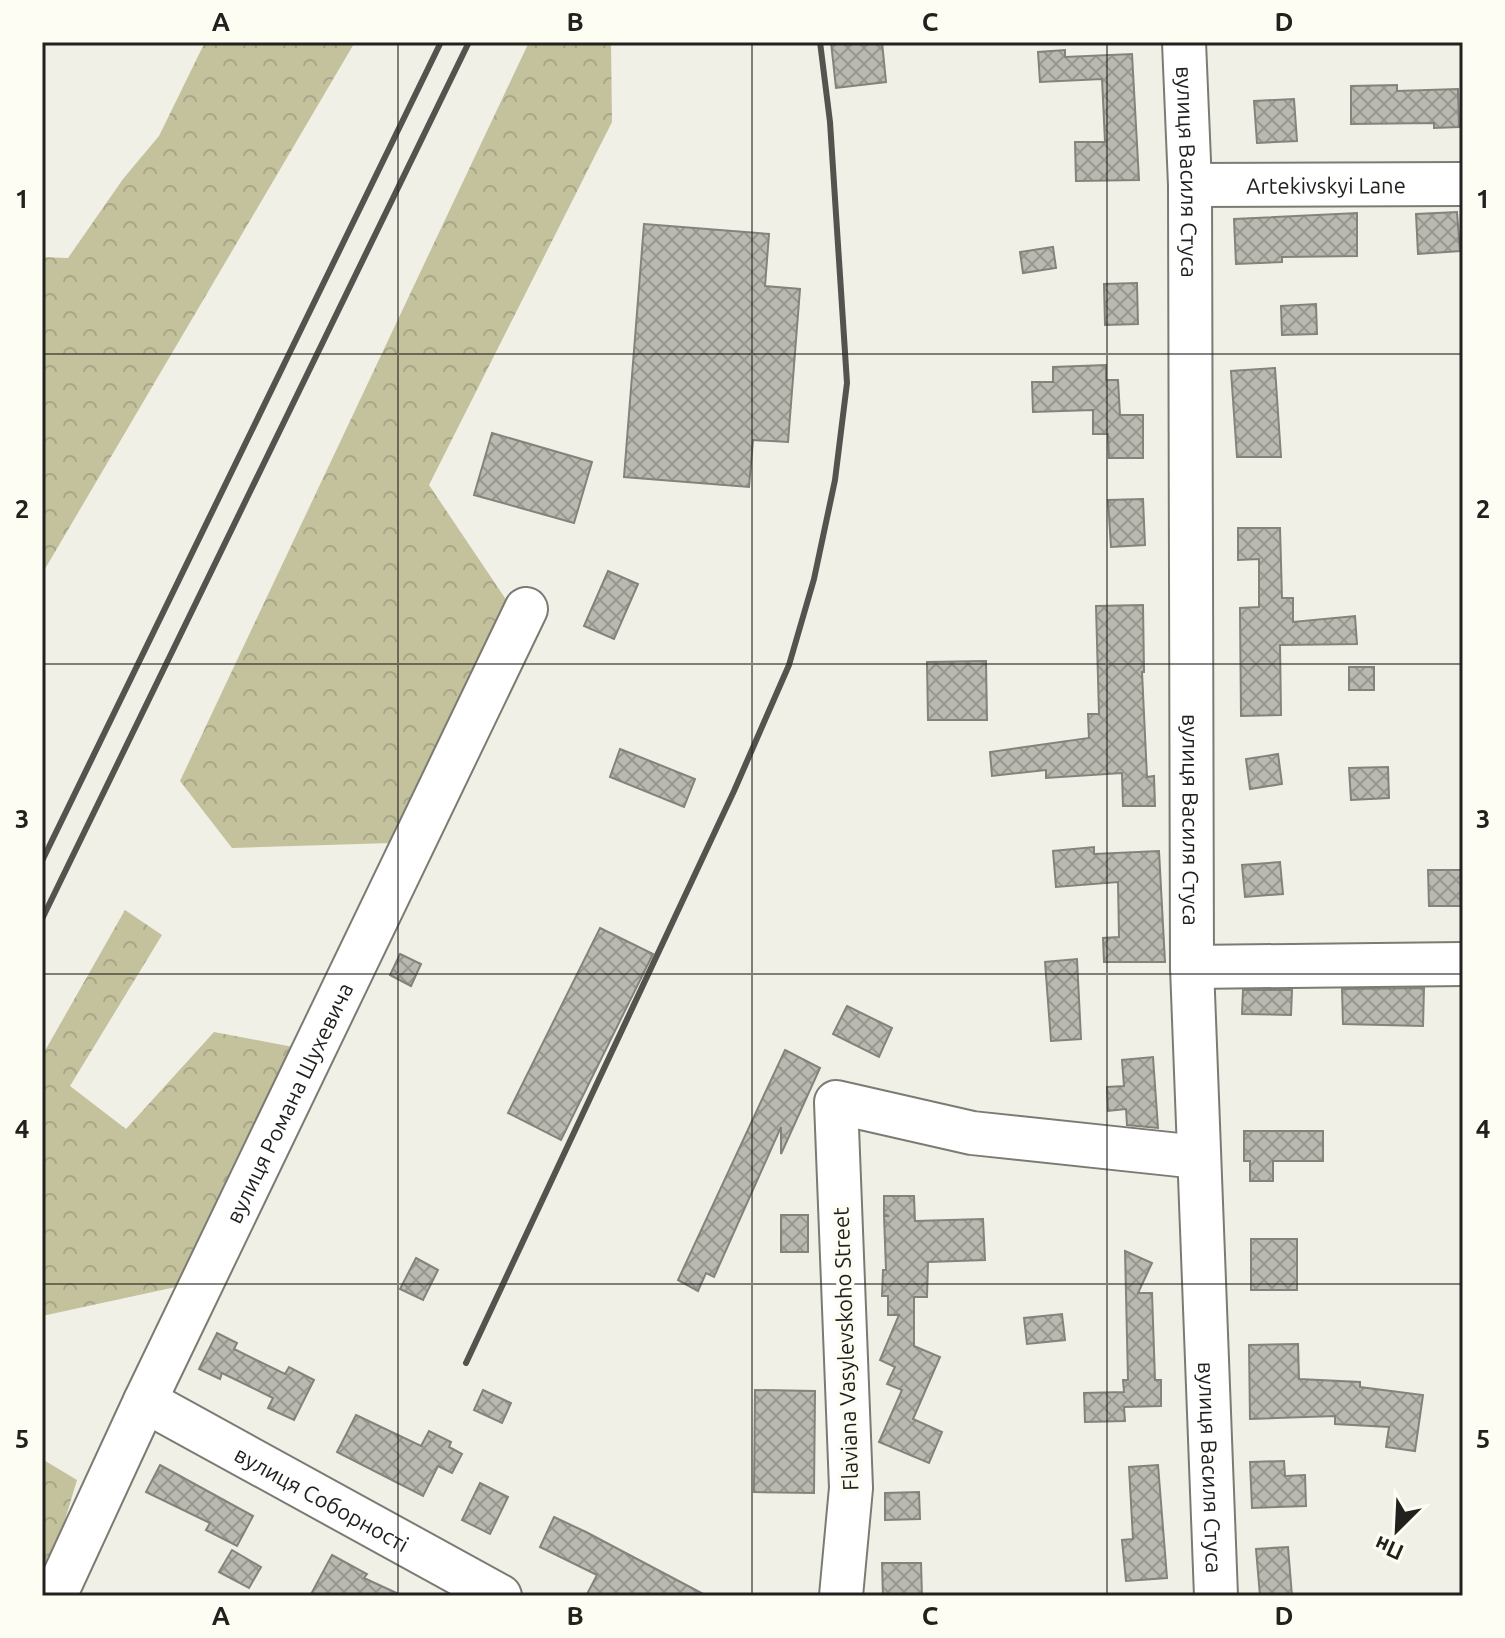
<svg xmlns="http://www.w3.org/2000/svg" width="1505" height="1638" font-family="Ubuntu,sans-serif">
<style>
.forest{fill:url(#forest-crowns)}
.building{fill:url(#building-cross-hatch);stroke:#84837b;stroke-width:2}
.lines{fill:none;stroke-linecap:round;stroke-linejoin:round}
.minor-casing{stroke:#7c7b73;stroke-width:46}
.minor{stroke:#fff;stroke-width:42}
.rail{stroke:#54544f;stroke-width:6}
.grid{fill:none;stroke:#21211e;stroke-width:2;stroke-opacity:0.55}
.labels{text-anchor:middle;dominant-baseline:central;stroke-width:8;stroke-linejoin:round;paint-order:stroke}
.street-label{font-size:22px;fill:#21211e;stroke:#fefdf4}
.neatline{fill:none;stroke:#21211e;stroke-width:3}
.grid-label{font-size:26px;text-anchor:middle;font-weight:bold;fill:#21211e}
</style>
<defs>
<pattern id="forest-crowns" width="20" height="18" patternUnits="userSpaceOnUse" patternTransform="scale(2)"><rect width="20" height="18" fill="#c4c19d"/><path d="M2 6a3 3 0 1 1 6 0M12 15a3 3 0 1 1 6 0" fill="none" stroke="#a8a687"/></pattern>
<pattern id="building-cross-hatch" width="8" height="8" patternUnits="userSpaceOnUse" patternTransform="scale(2)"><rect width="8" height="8" fill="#bab9b1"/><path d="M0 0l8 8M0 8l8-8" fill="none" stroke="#97968f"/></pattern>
</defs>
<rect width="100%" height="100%" fill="#f1f0e7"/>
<g class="forest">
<polygon points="205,42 355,42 42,574 42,257 68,258 123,179 159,136"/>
<polygon points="529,42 611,42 612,122 429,485 513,610 391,843 232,848 180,781"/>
<polygon points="125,910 162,935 70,1086 126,1129 214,1032 293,1047 185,1285 42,1316 42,1056"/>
<polygon points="42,1459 77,1480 61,1533 42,1575"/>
</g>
<g class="building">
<polygon points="831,42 882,42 886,82 836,88"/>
<polygon points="1065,50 1065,57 1132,54 1139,180 1076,181 1075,142 1105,142 1102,79 1040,82 1038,52"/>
<polygon points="1397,85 1397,91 1458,89 1459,127 1434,128 1434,123 1351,124 1351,86"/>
<polygon points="1294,99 1297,141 1257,143 1254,101"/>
<polygon points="1457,212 1460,251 1418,254 1416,214"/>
<polygon points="1357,213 1357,256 1282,257 1282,262 1236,264 1234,219"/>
<polygon points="644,224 769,234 765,286 800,289 788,442 753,440 749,487 624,477"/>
<polygon points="1053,247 1056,268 1023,273 1020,252"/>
<polygon points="1137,283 1138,324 1105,325 1104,284"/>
<polygon points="1316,304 1317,334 1282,335 1281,306"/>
<polygon points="1106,365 1106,380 1118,380 1120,415 1143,415 1143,458 1109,458 1108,434 1093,434 1093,410 1033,412 1032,382 1053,382 1053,367"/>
<polygon points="1275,368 1281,457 1237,457 1231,371"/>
<polygon points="492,433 592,462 574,523 474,495"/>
<polygon points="1143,499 1145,545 1111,547 1108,500"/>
<polygon points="1238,528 1280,528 1282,598 1293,598 1293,622 1355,616 1357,644 1280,645 1281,715 1241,716 1240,608 1259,607 1259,559 1238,560"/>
<polygon points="608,571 638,584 614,639 584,626"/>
<polygon points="1143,605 1144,672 1142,672 1147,777 1154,776 1155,806 1123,806 1122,773 1046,778 1046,770 992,776 990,752 1089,738 1088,714 1099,714 1096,606"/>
<polygon points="986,661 987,720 928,720 927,662"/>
<rect x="1349" y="667" width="25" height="23"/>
<polygon points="620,749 695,779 684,807 610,777"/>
<polygon points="1278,754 1282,784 1250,789 1246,759"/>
<polygon points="1388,767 1389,798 1351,800 1349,768"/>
<polygon points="1094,847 1094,854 1159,851 1165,962 1104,962 1103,938 1119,937 1118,882 1056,887 1053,851"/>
<polygon points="1280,862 1283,894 1245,897 1242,865"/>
<polygon points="1428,870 1463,870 1463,906 1429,906"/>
<polygon points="600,928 653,954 561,1140 508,1113"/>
<polygon points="400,954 421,964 411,986 390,975"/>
<polygon points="1077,959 1081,1039 1051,1041 1045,962"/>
<polygon points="1424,988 1423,1026 1343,1024 1342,989"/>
<polygon points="1243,990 1292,990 1291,1015 1242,1014"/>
<polygon points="847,1006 892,1028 879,1057 833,1034"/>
<polygon points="785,1050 820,1068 781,1154 781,1127 714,1277 706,1273 698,1291 678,1280"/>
<polygon points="1153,1057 1158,1128 1127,1125 1126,1109 1108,1111 1107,1087 1124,1086 1122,1060"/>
<polygon points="1244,1131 1323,1131 1323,1161 1273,1161 1273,1181 1250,1181 1250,1161 1244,1161"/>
<polygon points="884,1196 914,1196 915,1221 983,1219 985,1260 928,1262 927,1297 914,1297 914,1346 940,1357 913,1419 942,1432 929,1463 879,1442 902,1390 887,1384 895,1367 880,1360 899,1315 888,1315 888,1296 882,1296 883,1270 886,1270 884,1216 889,1216 884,1214"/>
<rect x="781" y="1215" width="27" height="37"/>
<rect x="1251" y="1239" width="46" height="51"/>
<polygon points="1125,1251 1152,1263 1138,1293 1152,1293 1155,1380 1161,1380 1161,1406 1124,1407 1125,1421 1085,1422 1084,1393 1124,1392 1123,1380 1128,1380"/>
<polygon points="416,1258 438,1270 423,1300 400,1289"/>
<polygon points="1062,1314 1065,1340 1027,1344 1024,1318"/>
<polygon points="217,1333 237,1343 234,1349 285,1374 289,1367 314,1380 294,1420 268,1408 273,1398 222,1373 220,1379 199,1369"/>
<polygon points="1298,1344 1299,1379 1360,1382 1360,1387 1423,1395 1415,1451 1386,1447 1389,1427 1335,1424 1335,1416 1250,1419 1249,1345"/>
<polygon points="483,1390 511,1403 502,1423 474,1410"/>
<polygon points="755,1390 815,1391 814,1493 754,1492"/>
<polygon points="356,1415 421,1446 429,1431 451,1442 449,1447 462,1454 452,1473 438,1466 423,1496 337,1452"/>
<polygon points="1284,1461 1285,1476 1305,1475 1306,1506 1252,1508 1250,1462"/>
<polygon points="160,1465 253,1516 237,1546 206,1530 210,1523 146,1492"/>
<polygon points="1158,1465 1167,1578 1126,1581 1122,1540 1133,1539 1129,1467"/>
<polygon points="480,1483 508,1497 490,1534 462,1520"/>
<polygon points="919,1492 920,1519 885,1520 885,1493"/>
<polygon points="554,1517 586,1532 707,1596 586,1596 597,1575 540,1547"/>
<polygon points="1288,1547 1292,1596 1260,1596 1256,1549"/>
<polygon points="232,1550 261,1567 249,1588 219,1572"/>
<polygon points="332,1555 367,1574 364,1578 403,1596 310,1596"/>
<polygon points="882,1563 921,1563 922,1596 883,1596"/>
</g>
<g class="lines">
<g class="minor-casing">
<g id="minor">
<path id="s1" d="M 1184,42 L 1190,185 L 1192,967 L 1216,1596"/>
<path id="s2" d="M 1190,185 L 1463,184"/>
<polyline points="1192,967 1463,964"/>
<path id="s3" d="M 145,1401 L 500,1596"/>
<path id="s4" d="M 55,1596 L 145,1401 L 526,609"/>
<polyline points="841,1596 851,1488 836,1102 972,1133 1198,1157"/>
</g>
</g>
<use href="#minor" class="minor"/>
<g class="rail">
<polyline points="42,861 441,42"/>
<polyline points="42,919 469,42"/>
<polyline points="466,1363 734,791 789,665 814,579 835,480 847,383 830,122 820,42"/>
</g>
</g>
<path class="grid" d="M 398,42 L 398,1596M 752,42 L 752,1596M 1107,42 L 1107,1596M 42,354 L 1463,354M 42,664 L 1463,664M 42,974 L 1463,974M 42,1284 L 1463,1284"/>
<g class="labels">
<g class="street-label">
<text stroke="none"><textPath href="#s1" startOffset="130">вулиця Василя Стуса</textPath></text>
<text stroke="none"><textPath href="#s2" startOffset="136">Artekivskyi Lane</textPath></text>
<text stroke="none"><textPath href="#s1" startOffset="778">вулиця Василя Стуса</textPath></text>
<text stroke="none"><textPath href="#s4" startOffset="546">вулиця Романа Шухевича</textPath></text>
<text transform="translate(845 1349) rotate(-92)">Flaviana Vasylevskoho Street</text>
<text stroke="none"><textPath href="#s1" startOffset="1426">вулиця Василя Стуса</textPath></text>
<text stroke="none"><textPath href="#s3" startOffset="202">вулиця Соборності</textPath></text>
</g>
</g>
<rect width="1505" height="1638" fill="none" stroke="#fefdf4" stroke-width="88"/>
<g transform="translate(1397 1530) rotate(204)" stroke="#fefdf4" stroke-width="6" paint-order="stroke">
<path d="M0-6L14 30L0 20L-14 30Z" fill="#21211e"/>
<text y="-12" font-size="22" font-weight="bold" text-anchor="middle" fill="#21211e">Пн</text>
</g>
<rect x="44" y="44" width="1417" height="1550" class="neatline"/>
<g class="grid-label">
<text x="221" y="31">A</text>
<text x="575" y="31">B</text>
<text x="930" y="31">C</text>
<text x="1284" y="31">D</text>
<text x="22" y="208">1</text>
<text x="1483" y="208">1</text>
<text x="22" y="518">2</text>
<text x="1483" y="518">2</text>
<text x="22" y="828">3</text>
<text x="1483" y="828">3</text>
<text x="22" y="1138">4</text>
<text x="1483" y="1138">4</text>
<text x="22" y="1448">5</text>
<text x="1483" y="1448">5</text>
<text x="221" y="1625">A</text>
<text x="575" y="1625">B</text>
<text x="930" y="1625">C</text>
<text x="1284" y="1625">D</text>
</g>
</svg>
